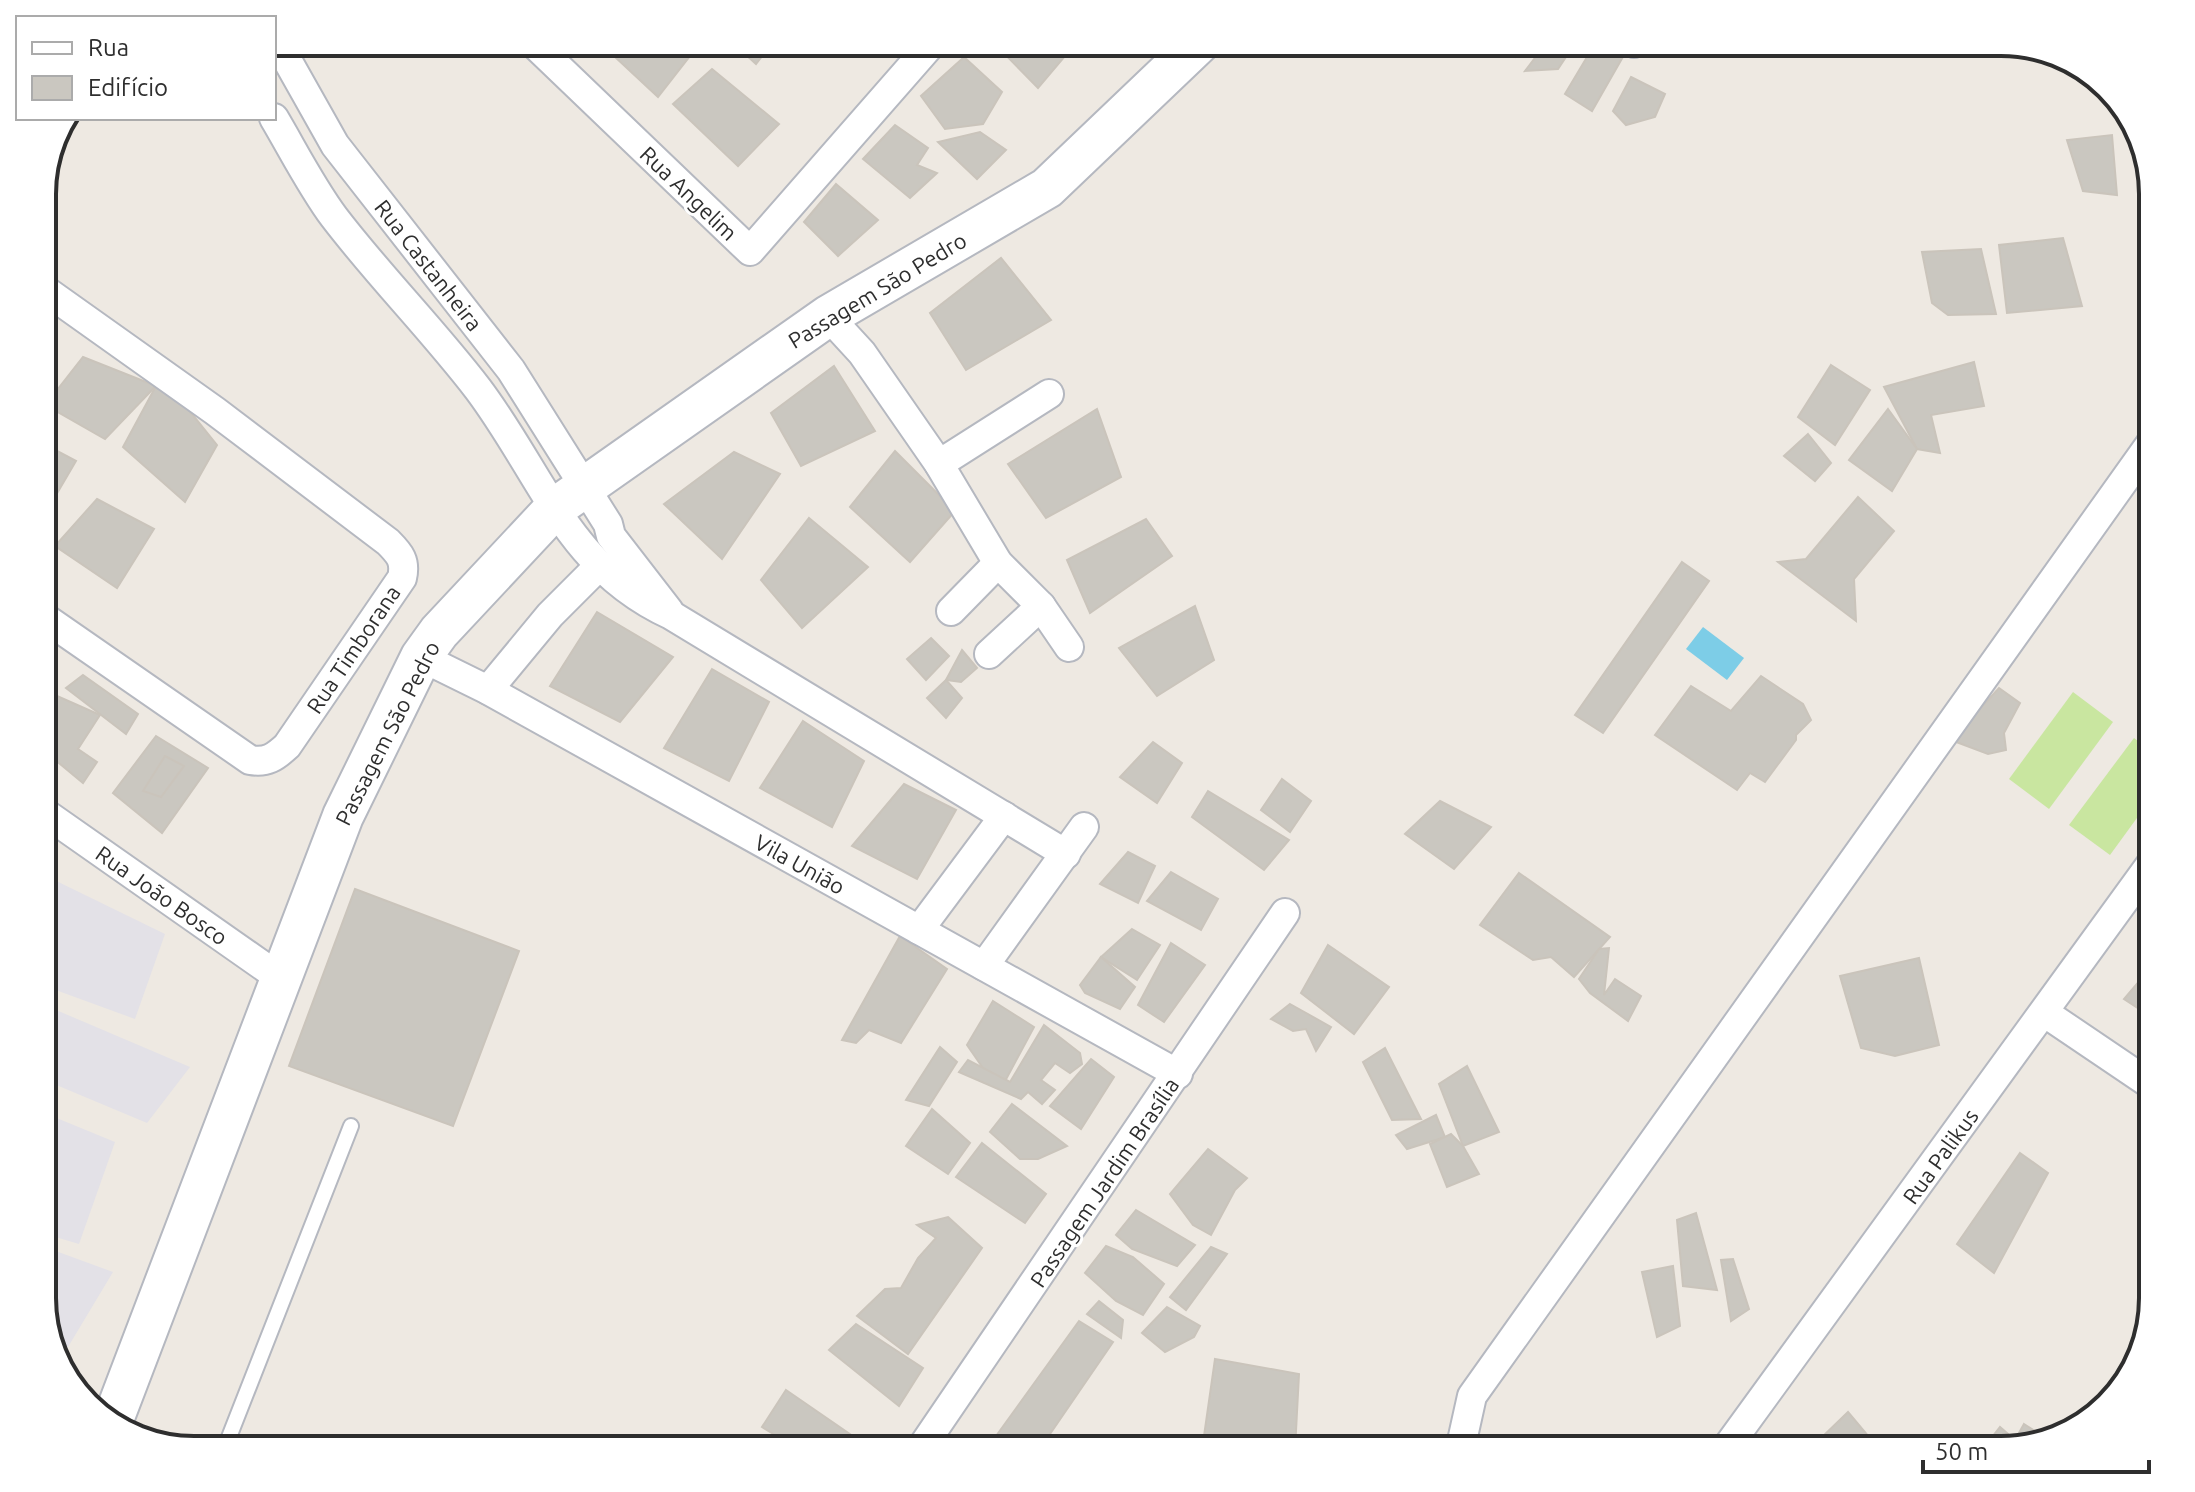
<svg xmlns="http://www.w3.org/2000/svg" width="2195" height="1492" font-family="Ubuntu,sans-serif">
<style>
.industrial{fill:#e3e1e7}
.pitch{fill:#c9e6a0}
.water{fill:#7dcde7}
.building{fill:#cac7c0;stroke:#cac4bb;stroke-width:2}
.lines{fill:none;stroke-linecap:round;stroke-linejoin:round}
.lane-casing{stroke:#b5b8c0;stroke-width:18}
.street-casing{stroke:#b5b8c0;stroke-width:32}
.secondary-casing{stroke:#b5b8c0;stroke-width:44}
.lane{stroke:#fff;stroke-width:14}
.street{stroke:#fff;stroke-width:28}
.secondary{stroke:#fff;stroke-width:40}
.labels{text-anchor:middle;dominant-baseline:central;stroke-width:6;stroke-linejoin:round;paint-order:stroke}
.street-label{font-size:22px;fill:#2e2e2e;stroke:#fff}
.rim{fill:none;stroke:#2e2e2e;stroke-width:4}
</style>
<rect width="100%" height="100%" fill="#eee9e2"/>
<g class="industrial">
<polygon points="42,874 165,934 135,1019 42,985"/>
<polygon points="42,1004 190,1067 147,1123 42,1079"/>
<polygon points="42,1112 115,1142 79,1244 42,1233"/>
<polygon points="42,1246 113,1272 68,1347 52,1341 42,1307"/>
</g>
<g class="pitch">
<polygon points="2073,692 2113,722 2049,809 2009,779"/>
<polygon points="2134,738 2153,753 2153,796 2110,855 2069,825"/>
</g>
<polygon class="water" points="1703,627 1744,658 1727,680 1686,649"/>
<g class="building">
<polygon points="599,42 693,42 697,47 658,97"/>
<polygon points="732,42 773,42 756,64"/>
<polygon points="993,42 1061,42 1071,49 1038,88"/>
<polygon points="1494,42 1525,42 1515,57 1492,45"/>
<polygon points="1547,42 1571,42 1574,45 1558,69 1525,71"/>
<polygon points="1596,42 1608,42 1624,55 1592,111 1565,94"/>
<polygon points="964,57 1002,92 983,124 945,129 921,96"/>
<polygon points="712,69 779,124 738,166 673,104"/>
<polygon points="1631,77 1665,94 1655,117 1626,125 1613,111"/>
<polygon points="895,125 928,148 917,165 937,173 910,198 863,159"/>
<polygon points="980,132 1006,150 977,179 938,142"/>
<polygon points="2112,135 2117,195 2083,191 2067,140"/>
<polygon points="836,184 878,220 838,256 804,222"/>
<polygon points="2063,238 2082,306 2007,313 1999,245"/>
<polygon points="1981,249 1996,314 1948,315 1932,303 1922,252"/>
<polygon points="1001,258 1051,320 966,370 930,313"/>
<polygon points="83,357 156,386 105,439 54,410 43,408"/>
<polygon points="1974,362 1984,406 1931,415 1940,453 1917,449 1884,387"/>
<polygon points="1831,365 1870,390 1835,445 1798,417"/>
<polygon points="834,366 875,431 801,466 771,413"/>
<polygon points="156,386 188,409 217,445 185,502 123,447"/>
<polygon points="1097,409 1121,477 1046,518 1008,464"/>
<polygon points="1888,409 1917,449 1892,491 1849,460"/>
<polygon points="1808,434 1831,463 1815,481 1784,456"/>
<polygon points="42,443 76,461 42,519"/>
<polygon points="895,451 955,511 910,562 850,507"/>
<polygon points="734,452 780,474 722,559 664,504"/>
<polygon points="1858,497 1894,531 1854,579 1856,621 1778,562 1806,559"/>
<polygon points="97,499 154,529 117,588 55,546"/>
<polygon points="809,518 868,567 802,628 761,580"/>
<polygon points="1146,519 1172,556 1090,613 1067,560"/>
<polygon points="1682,562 1709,581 1603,733 1575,715"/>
<polygon points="1195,606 1214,660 1157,696 1119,648"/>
<polygon points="597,612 673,657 620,722 550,686"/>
<polygon points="931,638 949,656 926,680 907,659"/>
<polygon points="962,650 977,668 961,682 946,680"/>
<polygon points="42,663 56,672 42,689"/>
<polygon points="712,669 769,702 729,781 664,748"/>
<polygon points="83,675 138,714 126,734 66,688"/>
<polygon points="1761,676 1803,704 1811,720 1796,735 1796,740 1765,782 1750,773 1737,790 1655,735 1691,686 1731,711"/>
<polygon points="946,680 962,698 946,718 927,698"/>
<polygon points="1999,688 2020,703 2004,733 2006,750 1988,754 1951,740"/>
<polygon points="57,696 100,715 78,749 97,762 83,783 42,749 42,725"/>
<polygon points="803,721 864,761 832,827 760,788"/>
<polygon points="156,736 208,768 162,833 113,793"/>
<polygon points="1153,742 1182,763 1157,803 1120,777"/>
<polygon points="165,756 184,766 161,797 143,791"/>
<polygon points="1282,779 1311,801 1290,832 1261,810"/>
<polygon points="904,784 956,810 917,879 852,846"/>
<polygon points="1208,791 1289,840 1264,870 1192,817"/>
<polygon points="1440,801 1491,827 1454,869 1405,834"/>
<polygon points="1128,852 1155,866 1138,903 1100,884"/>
<polygon points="1171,872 1218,899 1201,930 1147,901"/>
<polygon points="1519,873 1610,937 1574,977 1551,957 1533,960 1480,925"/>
<polygon points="355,889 519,951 453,1126 289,1066"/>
<polygon points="1132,929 1160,945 1137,980 1101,957"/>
<polygon points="900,936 947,969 901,1043 869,1030 856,1043 842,1040"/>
<polygon points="1171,943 1205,965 1164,1022 1138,1005"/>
<polygon points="1328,945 1389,987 1354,1034 1301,993"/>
<polygon points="1609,948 1604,995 1615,979 1641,996 1628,1021 1590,993 1579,979 1599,949"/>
<polygon points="1101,957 1135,987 1120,1009 1085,993 1080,985"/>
<polygon points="1919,958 1939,1045 1895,1056 1861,1048 1840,976"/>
<polygon points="2153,965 2153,1018 2124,999"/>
<polygon points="993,1001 1034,1027 1003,1085 983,1068 967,1045"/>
<polygon points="1290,1004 1331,1027 1316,1051 1306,1029 1293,1031 1271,1019"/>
<polygon points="1044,1025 1080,1053 1082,1064 1070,1073 1055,1063 1041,1080 1055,1090 1042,1104 1028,1092 1021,1099 959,1072 968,1060 1010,1082"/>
<polygon points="940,1047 957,1062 929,1106 906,1100"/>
<polygon points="1385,1048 1421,1119 1392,1120 1363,1062"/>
<polygon points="1091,1059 1114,1077 1081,1129 1050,1106"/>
<polygon points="1467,1066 1499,1132 1463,1146 1439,1084"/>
<polygon points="1012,1104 1067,1146 1038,1159 1020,1159 990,1132"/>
<polygon points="932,1109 970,1143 948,1174 906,1146"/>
<polygon points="1436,1115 1445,1137 1407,1149 1396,1135"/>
<polygon points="1451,1134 1463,1146 1479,1174 1447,1187 1430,1144"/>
<polygon points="982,1143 1046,1194 1025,1223 956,1177"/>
<polygon points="1208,1149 1247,1178 1235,1190 1211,1235 1193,1225 1170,1194"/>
<polygon points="2020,1153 2048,1173 1994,1273 1957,1244"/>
<polygon points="1136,1210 1195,1245 1177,1266 1132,1249 1116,1235"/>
<polygon points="1696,1213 1717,1290 1683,1286 1677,1220"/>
<polygon points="948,1217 982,1248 908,1354 857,1316 885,1289 901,1288 918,1258 936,1238 917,1225"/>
<polygon points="1106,1246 1133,1257 1164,1284 1143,1315 1116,1301 1085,1273"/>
<polygon points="1211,1247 1227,1254 1186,1310 1170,1297"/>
<polygon points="1733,1259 1749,1309 1731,1321 1721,1260"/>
<polygon points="1673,1266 1680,1326 1657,1337 1642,1272"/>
<polygon points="1099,1301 1123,1320 1121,1338 1087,1314"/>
<polygon points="1167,1307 1200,1326 1194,1337 1165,1352 1142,1333"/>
<polygon points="1079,1321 1113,1342 1039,1450 986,1450"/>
<polygon points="856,1324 923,1368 899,1406 829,1350"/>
<polygon points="1215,1359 1299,1374 1295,1450 1202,1450"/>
<polygon points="786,1390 857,1439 848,1450 800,1450 762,1427"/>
<polygon points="1848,1412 1879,1449 1878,1450 1827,1450 1818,1441"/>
<polygon points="2024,1424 2046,1438 2001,1450 1982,1450 2000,1427 2015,1440"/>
</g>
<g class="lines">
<g class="lane-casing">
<polyline id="lane" points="224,1450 351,1126"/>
</g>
<g class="street-casing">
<g id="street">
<polyline points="277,42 335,145 511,370 608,524 611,536 669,611"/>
<polyline points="532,42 750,251 933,42"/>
<polyline points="1633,42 1634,43"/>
<path d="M 274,118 C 293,150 311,186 334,217 C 379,276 432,329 478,389 C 542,474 568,568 671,615 L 1066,854"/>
<path d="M 42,288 L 215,411 L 388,542 C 400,554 406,561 402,578 L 287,746 C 275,757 267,763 250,760 L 42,616"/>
<polyline points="828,316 862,353 939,464 998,563 1041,606 1069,647"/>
<polyline points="939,464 1049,394"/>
<polyline points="951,611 998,563"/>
<polyline points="989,654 1041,606"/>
<polyline points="421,657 488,690 1178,1074"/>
<polyline points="488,690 550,615 598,567"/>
<polyline points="42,811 283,980"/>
<polyline points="919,930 1004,816"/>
<polyline points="984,966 1084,827"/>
<polyline points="2045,1013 2153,1086"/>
<polyline points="920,1450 1285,913"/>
<polyline points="1460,1450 1472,1396 2153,440"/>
<polyline points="1725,1450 2153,861"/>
</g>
</g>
<g class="secondary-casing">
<polyline id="secondary" points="111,1425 343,816 421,657 439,632 555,508 828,316 1047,188 1200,42"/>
</g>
<use href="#lane" class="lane"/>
<use href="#street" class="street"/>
<use href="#secondary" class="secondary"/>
</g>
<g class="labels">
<g class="street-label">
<text transform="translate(689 193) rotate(44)">Rua Angelim</text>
<text transform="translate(429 265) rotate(52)">Rua Castanheira</text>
<text transform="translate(877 290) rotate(-31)">Passagem São Pedro</text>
<text transform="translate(353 649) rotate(-56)">Rua Timborana</text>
<text transform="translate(387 733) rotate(-63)">Passagem São Pedro</text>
<text transform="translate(800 864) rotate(29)">Vila União</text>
<text transform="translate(162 895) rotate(35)">Rua João Bosco</text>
<text transform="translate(1940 1156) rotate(-54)">Rua Palikus</text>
<text transform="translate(1104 1182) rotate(-56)">Passagem Jardim Brasília</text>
</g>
</g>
<path d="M0 0H2195V1492H0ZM194 56H2001A138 138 0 0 1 2139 194V1298A138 138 0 0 1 2001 1436H194A138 138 0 0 1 56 1298V194A138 138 0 0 1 194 56Z" fill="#fff" fill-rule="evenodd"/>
<path class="rim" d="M194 56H2001A138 138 0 0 1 2139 194V1298A138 138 0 0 1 2001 1436H194A138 138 0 0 1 56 1298V194A138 138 0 0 1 194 56Z"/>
<rect x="16" y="16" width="260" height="104" fill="#ffffff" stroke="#ababab" stroke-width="2"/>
<rect x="32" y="42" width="40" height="12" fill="#ffffff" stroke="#ababab" stroke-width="2"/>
<text x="88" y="56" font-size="24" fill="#2e2e2e">Rua</text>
<rect x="32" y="76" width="40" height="24" fill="#cac7c0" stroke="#ababab" stroke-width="2"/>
<text x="88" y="96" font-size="24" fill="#2e2e2e">Edifício</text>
<path d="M1923 1460v12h226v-12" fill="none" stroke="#2e2e2e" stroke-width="4"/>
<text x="1935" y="1460" font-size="24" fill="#2e2e2e" stroke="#ffffff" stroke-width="6" paint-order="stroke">50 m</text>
</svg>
